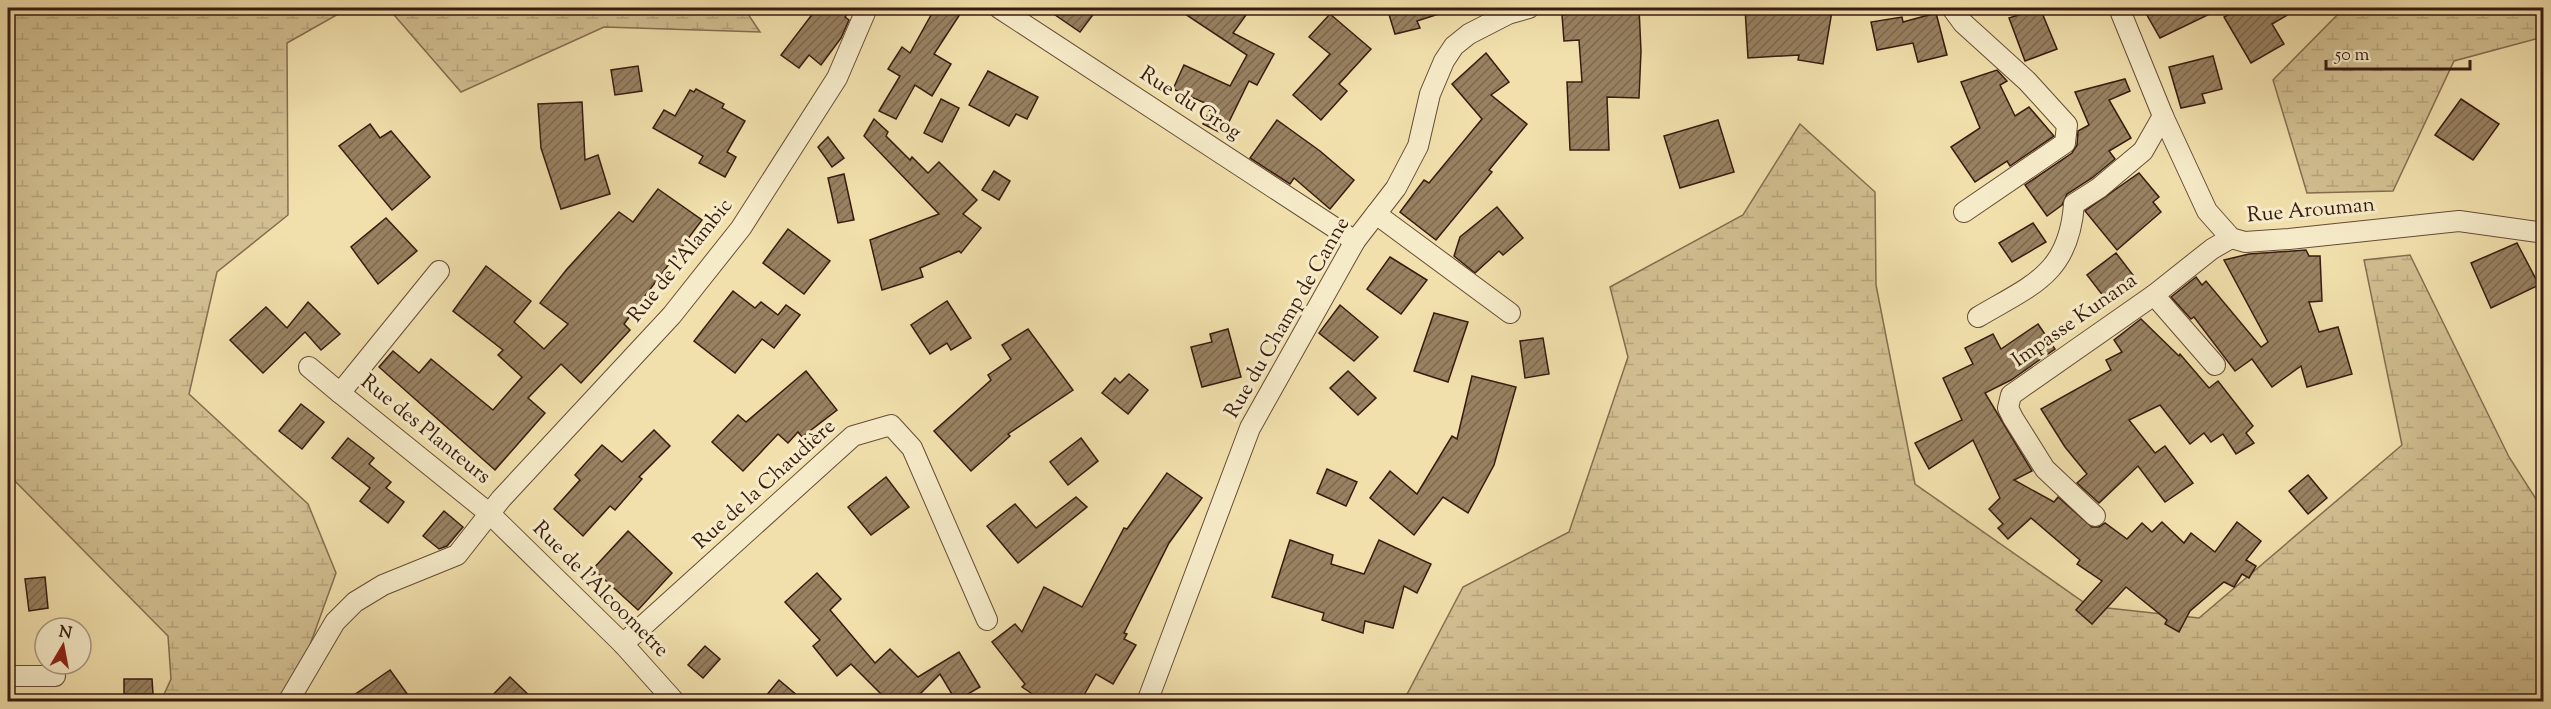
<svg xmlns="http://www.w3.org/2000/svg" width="2551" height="709" font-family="'Sorts Mill Goudy',serif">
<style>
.wetland{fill:url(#wetland-marsh);stroke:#856d50;stroke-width:1.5}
.building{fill:url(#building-hatch);stroke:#381b10;stroke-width:1.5}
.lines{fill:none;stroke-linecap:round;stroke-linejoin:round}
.minor-casing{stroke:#664c37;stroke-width:22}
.minor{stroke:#f6ebc9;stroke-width:20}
.labels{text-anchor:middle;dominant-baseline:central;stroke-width:6;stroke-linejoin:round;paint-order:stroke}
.street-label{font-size:21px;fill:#381b10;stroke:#f6ebc9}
</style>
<defs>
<pattern id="wetland-marsh" width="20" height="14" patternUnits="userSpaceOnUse" patternTransform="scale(1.5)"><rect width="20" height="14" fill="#d2bf91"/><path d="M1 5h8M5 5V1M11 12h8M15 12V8" fill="none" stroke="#b5a47c"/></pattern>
<pattern id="building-hatch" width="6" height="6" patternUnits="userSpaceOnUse" patternTransform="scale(1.5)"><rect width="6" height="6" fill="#988161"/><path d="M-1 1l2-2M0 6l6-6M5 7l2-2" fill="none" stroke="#7d694f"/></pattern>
</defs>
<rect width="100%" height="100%" fill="#f1e0ac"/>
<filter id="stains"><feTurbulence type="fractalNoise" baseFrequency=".00333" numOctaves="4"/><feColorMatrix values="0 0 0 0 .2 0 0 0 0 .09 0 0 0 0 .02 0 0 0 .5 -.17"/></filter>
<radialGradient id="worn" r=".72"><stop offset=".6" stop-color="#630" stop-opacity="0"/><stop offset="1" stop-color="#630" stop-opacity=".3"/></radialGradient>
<g class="wetland">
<polygon points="8,8 349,8 287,43 288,215 217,272 189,394 308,504 336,573 298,678 280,701 161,701 171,679 168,636 8,474"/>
<polygon points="388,8 744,8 760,32 604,27 461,92"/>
<polygon points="2344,8 2543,8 2543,37 2454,61 2393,191 2307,193 2273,80"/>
<polygon points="1800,124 1875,192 1876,285 1915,484 2089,606 2199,618 2402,445 2364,260 2410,255 2509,457 2543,510 2543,701 1403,702 1463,587 1569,532 1628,357 1610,287 1743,215"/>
</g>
<g class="building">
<polygon points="817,8 852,8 845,17 849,20 841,38 821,65 809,55 799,68 781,55"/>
<polygon points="935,8 964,8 934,54 951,64 932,96 915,85 896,119 879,111 900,76 888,69 902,47 910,53"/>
<polygon points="1045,8 1098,8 1080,32"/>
<polygon points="1176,8 1235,8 1246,15 1233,33 1274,54 1257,85 1249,81 1223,134 1203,124 1212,106 1173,89 1184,65 1230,86 1247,55"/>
<polygon points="1387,8 1447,8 1448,11 1417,21 1420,28 1395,34"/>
<polygon points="1613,8 1639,8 1641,51 1639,98 1607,97 1609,150 1570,150 1567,82 1582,82 1579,40 1564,41 1562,15"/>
<polygon points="1745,8 1817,8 1832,11 1823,64 1798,60 1799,55 1748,58"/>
<polygon points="2040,8 2057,49 2025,61 2009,18"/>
<polygon points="2143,8 2222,8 2160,38"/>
<polygon points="2242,8 2299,8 2272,24 2284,44 2251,63 2224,17"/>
<polygon points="1936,13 1947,55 1918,62 1913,43 1877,50 1871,22 1902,17 1903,22"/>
<polygon points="1330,14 1371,49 1339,84 1347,91 1321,120 1293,95 1330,54 1309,37"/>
<polygon points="1486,53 1509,82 1491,95 1527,124 1489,170 1492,172 1436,240 1400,212 1424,180 1429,183 1482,119 1452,84"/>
<polygon points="2213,56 2222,89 2202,94 2205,103 2181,108 2169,67"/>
<polygon points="638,66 642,91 615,95 611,70"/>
<polygon points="1997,70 2007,81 2000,85 2015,116 2029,107 2054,136 2010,166 2007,161 1975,182 1951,147 1980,128 1961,82"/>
<polygon points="988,71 1038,97 1027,119 1016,114 1009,126 969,105"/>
<polygon points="2125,79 2130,91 2109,100 2131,138 2109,151 2115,159 2092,178 2067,194 2062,205 2047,216 2025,185 2072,153 2077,145 2078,131 2089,125 2075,92"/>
<polygon points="696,89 724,104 722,108 745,121 727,152 736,157 725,177 699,163 703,156 653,128 664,110 675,116 690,90 694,92"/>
<polygon points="941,99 959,108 942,142 924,133"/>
<polygon points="2461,99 2499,124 2473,160 2435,135"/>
<polygon points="582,102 585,160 598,155 610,194 561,209 541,148 538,104"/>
<polygon points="874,119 888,132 886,136 910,160 912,157 928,173 939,162 977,200 963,214 981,228 961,253 959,251 920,268 923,277 882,290 870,240 939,214 864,136"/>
<polygon points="1277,120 1320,151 1354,180 1330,209 1294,178 1290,184 1250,158"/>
<polygon points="1718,120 1734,172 1680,188 1664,136"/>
<polygon points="370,124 380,138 391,131 430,177 392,210 339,146"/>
<polygon points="828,137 844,158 832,167 818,147"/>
<polygon points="994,171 1010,181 999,200 982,190"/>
<polygon points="2139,173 2159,197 2153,202 2161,212 2117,250 2085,211"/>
<polygon points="844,174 854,220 838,223 828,178"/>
<polygon points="658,189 702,220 624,324 630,330 581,383 561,364 528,398 545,413 495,470 379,367 393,351 419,373 431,359 493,410 522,377 498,355 503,350 453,311 486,266 531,301 514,322 544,349 568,324 540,303 567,269 619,212 633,222"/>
<polygon points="1497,207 1523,238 1503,255 1499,251 1475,273 1454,256 1460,237"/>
<polygon points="386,218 417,251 378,284 351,247"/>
<polygon points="2033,223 2046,242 2012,262 1999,243"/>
<polygon points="788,229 830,261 804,294 763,263"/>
<polygon points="2517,243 2539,285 2491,308 2471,263"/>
<polygon points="2306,250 2309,256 2320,256 2322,301 2309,302 2319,332 2338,327 2352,374 2307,387 2301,366 2272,387 2252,359 2235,371 2194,317 2191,319 2171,297 2196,277 2202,285 2206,281 2261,347 2268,342 2224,260 2249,254"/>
<polygon points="2116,253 2133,275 2104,297 2087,275"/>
<polygon points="1390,257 1427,280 1401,314 1367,289"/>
<polygon points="733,291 755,308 761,302 778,315 786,305 800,315 774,348 762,339 735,373 694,341"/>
<polygon points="947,301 971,338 951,350 947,343 930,354 911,325"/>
<polygon points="308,302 340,334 321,350 305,332 263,373 230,340 266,307 287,328"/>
<polygon points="1340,305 1378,337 1354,361 1319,333"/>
<polygon points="1434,313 1468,322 1448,382 1414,371"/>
<polygon points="2141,319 2179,356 2180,354 2209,388 2218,381 2253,426 2246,433 2254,443 2236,454 2223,434 2211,442 2204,433 2190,444 2160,405 2129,420 2155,453 2165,446 2193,483 2165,502 2138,466 2099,503 2077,483 2087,474 2065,447 2041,409 2111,370 2106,360 2122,352 2114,340"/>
<polygon points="2038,324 2055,349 2011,380 1985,393 2032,471 2014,480 2054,502 2058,497 2092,527 2099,527 2105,523 2127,539 2142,523 2152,532 2162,522 2184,543 2191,533 2215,552 2237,522 2261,541 2246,560 2256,566 2249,578 2242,574 2234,587 2224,582 2190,611 2179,632 2165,624 2167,620 2126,587 2092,624 2076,610 2102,581 2077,564 2080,560 2031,518 2008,539 1998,528 2003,524 1989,509 2000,498 1973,440 1929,469 1915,443 1962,420 1943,378 1973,364 1965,348 1993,334 2001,349"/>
<polygon points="1028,329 1073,390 1008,434 1010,436 971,471 934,431 991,380 988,375 1011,359 1002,345"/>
<polygon points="1228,329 1241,377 1202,387 1191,347 1212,342 1210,334"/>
<polygon points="1543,338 1549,374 1525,378 1520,341"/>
<polygon points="806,371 837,410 802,437 798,432 788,443 778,434 743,471 712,442 738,415 746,422"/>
<polygon points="1348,371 1376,398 1358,415 1330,388"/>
<polygon points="1129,374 1148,390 1128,414 1102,393 1115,378 1120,383"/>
<polygon points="1472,376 1516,387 1494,465 1468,513 1443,497 1414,535 1370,498 1390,471 1417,494 1452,436 1457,439"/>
<polygon points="301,404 324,422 302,449 279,431"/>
<polygon points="654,430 670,446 639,477 642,479 615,510 610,506 583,536 554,509 580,480 575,475 602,445 622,462"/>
<polygon points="348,438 374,458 369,464 391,482 386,488 404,502 388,523 360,501 370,488 332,458"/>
<polygon points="1081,438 1098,461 1068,485 1050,462"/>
<polygon points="1327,469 1357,482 1346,506 1317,493"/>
<polygon points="1167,473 1202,498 1169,543 1124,633 1127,634 1124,639 1136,645 1113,684 1096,674 1080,702 1044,702 1022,687 1025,684 992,642 1015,624 1022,632 1044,587 1082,607 1124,528 1127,529"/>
<polygon points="2308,475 2327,498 2308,514 2289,491"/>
<polygon points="886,477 909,507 871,535 848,507"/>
<polygon points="1076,497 1087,507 1018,563 987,526 1015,504 1036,528"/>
<polygon points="444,511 463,527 447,546 439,549 423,536"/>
<polygon points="628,531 672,573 638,610 593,569"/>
<polygon points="1290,540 1333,555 1331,564 1364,574 1379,540 1431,564 1417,593 1404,586 1393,628 1365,621 1363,633 1322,620 1324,613 1272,597"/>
<polygon points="817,573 841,599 830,610 875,663 890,649 918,677 959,652 980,687 956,701 940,674 912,702 889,702 851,664 837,676 813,646 820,640 785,602"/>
<polygon points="45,577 48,608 29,611 25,579"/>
<polygon points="705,646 720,659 703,678 688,665"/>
<polygon points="390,670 413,702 344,702"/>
<polygon points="510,677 536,702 486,702"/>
<polygon points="124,679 152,679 153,694 124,694"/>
<polygon points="779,680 805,702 761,702"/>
</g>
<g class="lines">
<g class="minor-casing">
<g id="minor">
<polyline points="999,8 1355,241"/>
<polyline points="1952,8 1963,23 2027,81 2067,125 2065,143 1964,212"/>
<polyline points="2119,8 2163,116 2207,211 2231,238 2245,242 2289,239 2459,221 2544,233"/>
<polyline points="1376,214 1510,313"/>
<polyline points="439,271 340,393 490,514 623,644 675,702"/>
<polyline points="2154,295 2215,365"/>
<path d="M 1978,317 C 2032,285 2069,274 2074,204 L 2099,188 L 2143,151 L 2163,116"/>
<polyline points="309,367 340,393"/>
<polyline points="2095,516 2045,469 2013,418 2008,408 2011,395 2154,295 2212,249 2231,238"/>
<polyline points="623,644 853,436 891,425 912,448 987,620"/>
<polyline points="8,676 55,676"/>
<polyline points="288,702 335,622 355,602 383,585 457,555 501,499 672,315 741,228 837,78 867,8"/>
<polyline points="1147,702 1250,428 1355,241 1396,188 1418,146 1430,94 1444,61 1454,46 1469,34 1508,14 1529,8"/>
</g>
</g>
<use href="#minor" class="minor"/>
</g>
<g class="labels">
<g class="street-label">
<text transform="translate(1190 104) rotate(33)">Rue du Grog</text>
<text transform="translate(2311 211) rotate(-5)">Rue Arouman</text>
<text transform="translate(681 261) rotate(-51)">Rue de l'Alambic</text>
<text transform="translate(1288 318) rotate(-60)">Rue du Champ de Canne</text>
<text transform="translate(2075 321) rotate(-35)">Impasse Kunana</text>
<text transform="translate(425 430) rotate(39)">Rue des Planteurs</text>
<text transform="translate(765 485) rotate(-42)">Rue de la Chaudière</text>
<text transform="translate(600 590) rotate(45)">Rue de l'Alcoometre</text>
</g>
</g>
<rect width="2551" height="709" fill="none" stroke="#f1e0ac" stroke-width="30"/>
<rect x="9" y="9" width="2533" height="691" fill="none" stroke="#381b10" stroke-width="3"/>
<rect x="15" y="15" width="2521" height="679" fill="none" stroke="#381b10" stroke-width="1.5"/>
<g transform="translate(63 646) rotate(10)"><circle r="28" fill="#f6ebc9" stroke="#aa987f" stroke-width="1.5"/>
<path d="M0-4.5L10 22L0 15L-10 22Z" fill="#8f2418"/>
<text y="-9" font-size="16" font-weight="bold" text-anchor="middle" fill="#381b10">N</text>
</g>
<path d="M2326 60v9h144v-9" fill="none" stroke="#381b10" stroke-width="3"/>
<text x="2335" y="60" font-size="18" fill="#381b10" stroke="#f6ebc9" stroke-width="4.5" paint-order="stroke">50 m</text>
<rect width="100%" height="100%" filter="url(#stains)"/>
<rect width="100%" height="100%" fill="url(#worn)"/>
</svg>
